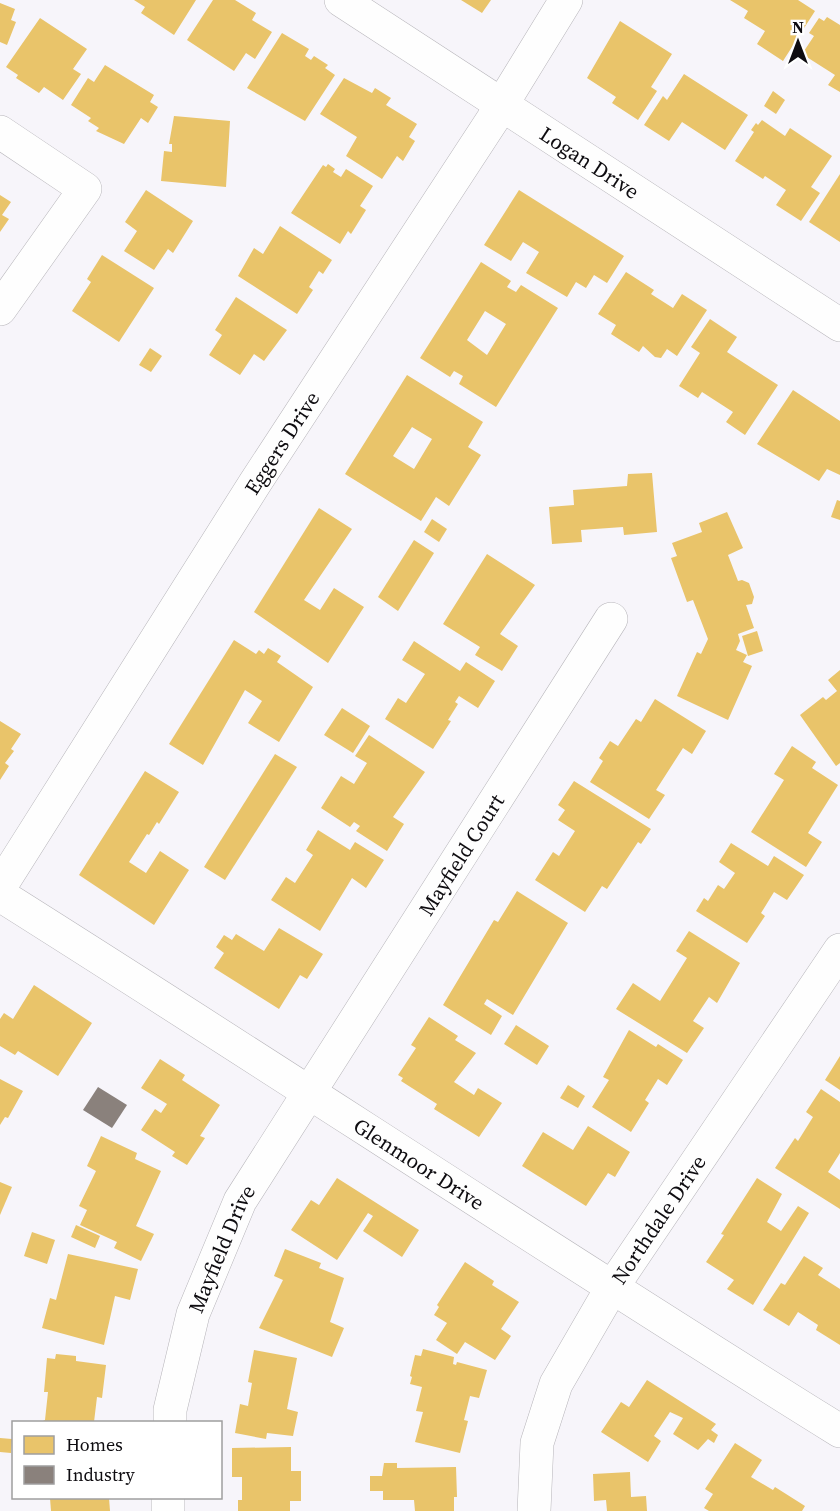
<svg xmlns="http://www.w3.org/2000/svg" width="840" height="1511" font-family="'Source Serif 4',serif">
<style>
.homes{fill:#e9c46a;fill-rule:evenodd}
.industry{fill:#8a817c}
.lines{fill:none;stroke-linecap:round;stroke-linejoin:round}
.minor-casing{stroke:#b7b5ba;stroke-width:34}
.minor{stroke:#fefefe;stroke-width:33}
.labels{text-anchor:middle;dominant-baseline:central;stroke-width:6;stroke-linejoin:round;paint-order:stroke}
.street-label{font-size:21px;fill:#0e0c10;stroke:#fff}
</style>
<rect width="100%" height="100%" fill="#f7f5fa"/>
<g class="homes">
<polygon points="134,0 196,0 174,35 141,13 145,7"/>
<polygon points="213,0 235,0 256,13 252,20 272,32 255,59 246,53 234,71 187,40"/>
<polygon points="461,0 491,0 482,13"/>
<polygon points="730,0 798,0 815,11 783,61 757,44 765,31 744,18 748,11"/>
<polygon points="0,3 15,9 11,20 16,22 7,45 0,42"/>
<polygon points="827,17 840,25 840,92 828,85 835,75 802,54 814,36 809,33 819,18 824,21"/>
<polygon points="40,18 87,49 73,69 81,74 63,100 44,87 39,93 16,78 18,75 6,67"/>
<polygon points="620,21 672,54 651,87 657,91 638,120 612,103 616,97 587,78"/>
<polygon points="282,33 309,49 305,56 311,60 314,56 328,65 325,68 335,75 305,121 247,88"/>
<polygon points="105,65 154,95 150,102 158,107 148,123 141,118 124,144 96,131 99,128 88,121 91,118 71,105 88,78 94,82"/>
<polygon points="684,74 748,115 725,150 682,122 669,141 644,125 663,96 667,100"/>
<polygon points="344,78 372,93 375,88 391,98 386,105 417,124 409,137 415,141 403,161 397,156 382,179 346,156 357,137 320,114"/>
<polygon points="773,91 785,100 776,114 764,106"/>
<polygon points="174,116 230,121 226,187 161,181 164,151 172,152 172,144 169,144"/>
<polygon points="762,120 785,136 790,128 832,156 811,187 820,193 801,221 776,205 786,190 765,176 763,179 735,161 754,132 751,130 756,123 758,125"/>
<polygon points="328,164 335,169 333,172 341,177 346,169 373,186 360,206 366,210 351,234 348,231 340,244 291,213 323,165 326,167"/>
<polygon points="840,174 840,242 809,222"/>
<polygon points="146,190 193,221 173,253 168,249 154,270 124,251 137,231 125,222"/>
<polygon points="519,190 624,256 607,283 594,275 586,288 576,282 567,297 526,273 539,252 523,242 511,261 484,245"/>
<polygon points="0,195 11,202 2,215 9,219 0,232"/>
<polygon points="280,226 332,260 323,274 319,271 309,287 313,290 297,314 238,276 254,248 263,254"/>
<polygon points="102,255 154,288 119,342 72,311 91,282 87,279"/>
<path d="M 481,262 L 511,281 L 507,287 L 516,292 L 521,285 L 558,308 L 496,407 L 459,384 L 463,376 L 454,371 L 450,377 L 420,358 ZM 485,311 L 506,324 L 487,355 L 467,340 Z"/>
<polygon points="626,272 654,290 651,294 673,308 682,294 707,310 677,356 667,349 661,358 655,357 643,346 639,352 611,334 616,325 598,314"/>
<polygon points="236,297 287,330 264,361 254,354 240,375 209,355 222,335 215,330"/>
<polygon points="710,319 737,337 727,352 778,385 745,435 726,422 733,412 702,392 698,398 679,386 700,353 691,347"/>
<polygon points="150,348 162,356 151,372 139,365"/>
<path d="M 407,375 L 483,422 L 468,447 L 481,455 L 449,506 L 436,497 L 421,521 L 345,474 ZM 412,427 L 432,439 L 414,469 L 393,456 Z"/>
<polygon points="793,390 840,421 840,475 827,469 819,481 757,444"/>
<polygon points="652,473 657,532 624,535 623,527 581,530 582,542 552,544 549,507 574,505 573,490 627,486 628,474"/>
<polygon points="837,500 840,501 840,520 831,517"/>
<polygon points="319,508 352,529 304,600 320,610 334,588 364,607 328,663 254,612"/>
<polygon points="727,512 743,548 728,555 738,581 742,580 749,583 754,597 752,604 746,605 754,628 738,634 740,641 736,650 747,655 743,662 752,666 728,720 677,696 697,652 701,654 708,639 693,600 687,602 671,558 677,556 672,543 702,532 699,523"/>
<polygon points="432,519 447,529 439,542 424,532"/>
<polygon points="414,540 434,553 398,611 378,597"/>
<polygon points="487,554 535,585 500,634 518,646 502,671 475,655 480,647 443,624"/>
<polygon points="757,631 763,651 748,656 742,636"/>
<polygon points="234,640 256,654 259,650 264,654 268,648 281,656 277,662 313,687 279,742 248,723 262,701 245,690 203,765 169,744"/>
<polygon points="414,641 460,671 466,662 495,681 478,708 459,696 455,702 458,704 448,720 451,721 433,749 385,719 398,698 406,703 425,674 402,660"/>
<polygon points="840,670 840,763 836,766 800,715 823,697 826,700 837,691 828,680"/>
<polygon points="655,699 706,731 692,754 683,748 656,790 665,795 649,819 590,782 603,761 599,758 610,741 618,746 636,719 641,722"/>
<polygon points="342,708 370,726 353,753 324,735"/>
<polygon points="0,721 21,734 11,749 14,751 5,763 9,766 0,780"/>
<polygon points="369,735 425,772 393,817 404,824 387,851 356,831 360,826 354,822 350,827 321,808 341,776 354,784 367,763 355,756"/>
<polygon points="792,746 816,762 812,768 838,785 808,833 822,842 806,867 751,832 784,780 774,774"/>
<polygon points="275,754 297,767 225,880 204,867"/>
<polygon points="145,771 179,792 159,824 157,822 149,835 147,834 129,862 146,873 160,851 189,870 154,925 79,875"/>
<polygon points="574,781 651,829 641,844 638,842 607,889 602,886 585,912 535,880 553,852 559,856 575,831 558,820 565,810 558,805"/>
<polygon points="318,830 350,850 355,842 384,860 366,888 352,878 320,931 271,900 286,877 295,883 313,855 306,850"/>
<polygon points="731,843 768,866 774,856 804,875 787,900 774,892 761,913 765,916 747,943 696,911 704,898 708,901 718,885 724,889 735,873 719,862"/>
<polygon points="517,891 568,923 513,1015 487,999 484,1004 502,1016 491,1035 443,1005 494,920 498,922"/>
<polygon points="279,928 323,954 307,979 300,975 279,1009 214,968 224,953 216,947 224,935 232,940 236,934 264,951"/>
<polygon points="689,931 740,963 717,1003 709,997 693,1021 704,1028 687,1053 616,1009 633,983 660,1001 687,958 676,951"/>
<polygon points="34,985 92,1023 58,1076 18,1051 15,1055 0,1046 0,1019 4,1013 13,1019"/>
<polygon points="429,1017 458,1036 455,1040 476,1053 454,1082 474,1095 478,1088 502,1103 479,1137 434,1109 437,1104 401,1081 403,1078 398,1075 416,1048 411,1045"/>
<polygon points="516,1025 549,1046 537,1065 504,1044"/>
<polygon points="629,1030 656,1047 658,1044 683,1060 667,1085 658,1079 645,1100 649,1103 631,1132 592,1107 609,1080 603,1077"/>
<polygon points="840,1056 840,1090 825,1080"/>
<polygon points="160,1059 185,1075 182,1080 220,1105 200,1136 205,1138 187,1165 172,1156 175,1152 141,1130 155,1109 161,1113 167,1104 141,1088"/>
<polygon points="0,1079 23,1091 8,1118 5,1117 0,1125"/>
<polygon points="568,1085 585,1096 578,1108 560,1098"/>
<polygon points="821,1089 840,1102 840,1153 828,1172 840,1180 840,1209 775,1168 795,1138 798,1141 813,1117 806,1112"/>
<polygon points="588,1126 630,1152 615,1177 608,1173 586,1206 522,1166 543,1132 573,1150"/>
<polygon points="101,1136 137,1153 135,1159 161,1171 136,1226 154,1234 141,1261 114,1248 117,1242 80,1225 87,1210 79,1206 96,1171 87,1166"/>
<polygon points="337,1178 419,1230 402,1257 363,1231 373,1216 368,1213 337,1260 291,1230 311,1200 319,1205"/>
<polygon points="757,1178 782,1194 767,1222 781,1231 798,1206 809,1213 753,1305 727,1289 734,1280 706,1262 724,1235 721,1234"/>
<polygon points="0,1182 12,1187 0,1215"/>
<polygon points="76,1225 100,1236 95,1248 71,1237"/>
<polygon points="32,1232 55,1240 47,1264 24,1256"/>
<polygon points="285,1249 321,1263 319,1268 344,1278 330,1322 344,1328 332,1357 259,1328 283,1280 274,1276"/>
<polygon points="68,1254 138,1269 130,1300 115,1296 104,1345 42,1328 50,1298 56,1300"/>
<polygon points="804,1256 823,1268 818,1275 840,1289 840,1345 816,1330 818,1325 798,1312 789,1326 763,1310 781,1283 785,1285"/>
<polygon points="465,1262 494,1281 492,1285 519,1302 501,1329 511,1336 495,1360 465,1342 457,1354 436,1340 447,1323 434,1315 439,1307 437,1305"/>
<polygon points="423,1349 454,1357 453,1364 456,1365 457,1362 487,1370 479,1398 470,1396 464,1420 468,1421 460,1453 415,1442 423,1412 416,1411 422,1387 410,1384 412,1377 410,1376 415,1355 421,1356"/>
<polygon points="254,1350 297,1358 287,1409 298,1412 293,1436 267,1433 266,1439 235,1433 240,1404 248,1406 252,1383 248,1382"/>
<polygon points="56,1354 76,1356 76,1361 106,1365 102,1398 97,1397 94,1422 41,1422 45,1420 48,1392 44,1392 47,1358 55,1359"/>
<polygon points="647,1380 716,1424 711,1430 718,1435 714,1443 708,1439 698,1450 673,1434 683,1418 670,1412 654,1436 661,1441 648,1462 601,1432 621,1402 629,1407"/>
<polygon points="0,1438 12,1439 11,1453 0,1452"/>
<polygon points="735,1443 762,1460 751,1477 773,1490 775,1487 805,1506 802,1511 709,1511 704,1508 713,1494 705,1489"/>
<polygon points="291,1447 291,1471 301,1471 301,1501 290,1501 290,1511 238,1511 238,1500 242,1500 242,1477 232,1477 232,1448"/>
<polygon points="384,1463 397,1463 397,1468 456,1467 457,1497 454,1497 454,1511 415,1511 414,1500 383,1500 383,1491 370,1491 370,1476 382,1476"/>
<polygon points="630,1472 631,1497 646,1496 647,1511 607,1511 606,1500 594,1501 593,1474"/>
<polygon points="50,1498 109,1498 110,1511 51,1511"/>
</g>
<polygon class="industry" points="98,1087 127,1105 112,1128 83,1110"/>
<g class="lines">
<g class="minor-casing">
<g id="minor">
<path id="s1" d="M 341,0 L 840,325"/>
<polyline points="0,132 85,189 0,309"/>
<path id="s2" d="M 0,887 L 255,483 L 493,119 L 566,0"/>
<path id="s3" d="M 0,895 C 281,1072 558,1256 840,1431"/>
<path id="s4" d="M 170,1422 L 170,1410 L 193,1314 L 240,1201 L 611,619"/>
<polyline points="168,1511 168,1498"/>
<path id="s5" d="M 534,1511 L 537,1443 L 556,1384 L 611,1289 L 840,950"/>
</g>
</g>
<use href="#minor" class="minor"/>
</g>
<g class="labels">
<g class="street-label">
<text stroke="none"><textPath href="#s1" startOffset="297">Logan Drive</textPath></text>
<text stroke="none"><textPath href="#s2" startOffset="526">Eggers Drive</textPath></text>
<text stroke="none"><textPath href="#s4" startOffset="644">Mayfield Court</textPath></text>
<text stroke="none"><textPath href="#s3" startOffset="498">Glenmoor Drive</textPath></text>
<text stroke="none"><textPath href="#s5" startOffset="324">Northdale Drive</textPath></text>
<text stroke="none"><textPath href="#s4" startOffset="182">Mayfield Drive</textPath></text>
</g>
</g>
<rect x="12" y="1421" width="210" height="78" fill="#ffffff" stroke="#9f9e9f" stroke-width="1.5"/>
<rect x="24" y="1436" width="30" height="18" fill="#e9c46a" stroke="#9f9e9f" stroke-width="1.5"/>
<text x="66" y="1451" font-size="18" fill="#0e0c10">Homes</text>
<rect x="24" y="1466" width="30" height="18" fill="#8a817c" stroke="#9f9e9f" stroke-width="1.5"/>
<text x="66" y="1481" font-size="18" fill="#0e0c10">Industry</text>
<g transform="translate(798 42)" stroke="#ffffff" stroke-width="4.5" paint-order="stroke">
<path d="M0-4.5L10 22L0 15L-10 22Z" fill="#0e0c10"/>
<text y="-9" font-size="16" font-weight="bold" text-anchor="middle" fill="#0e0c10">N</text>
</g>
</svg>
